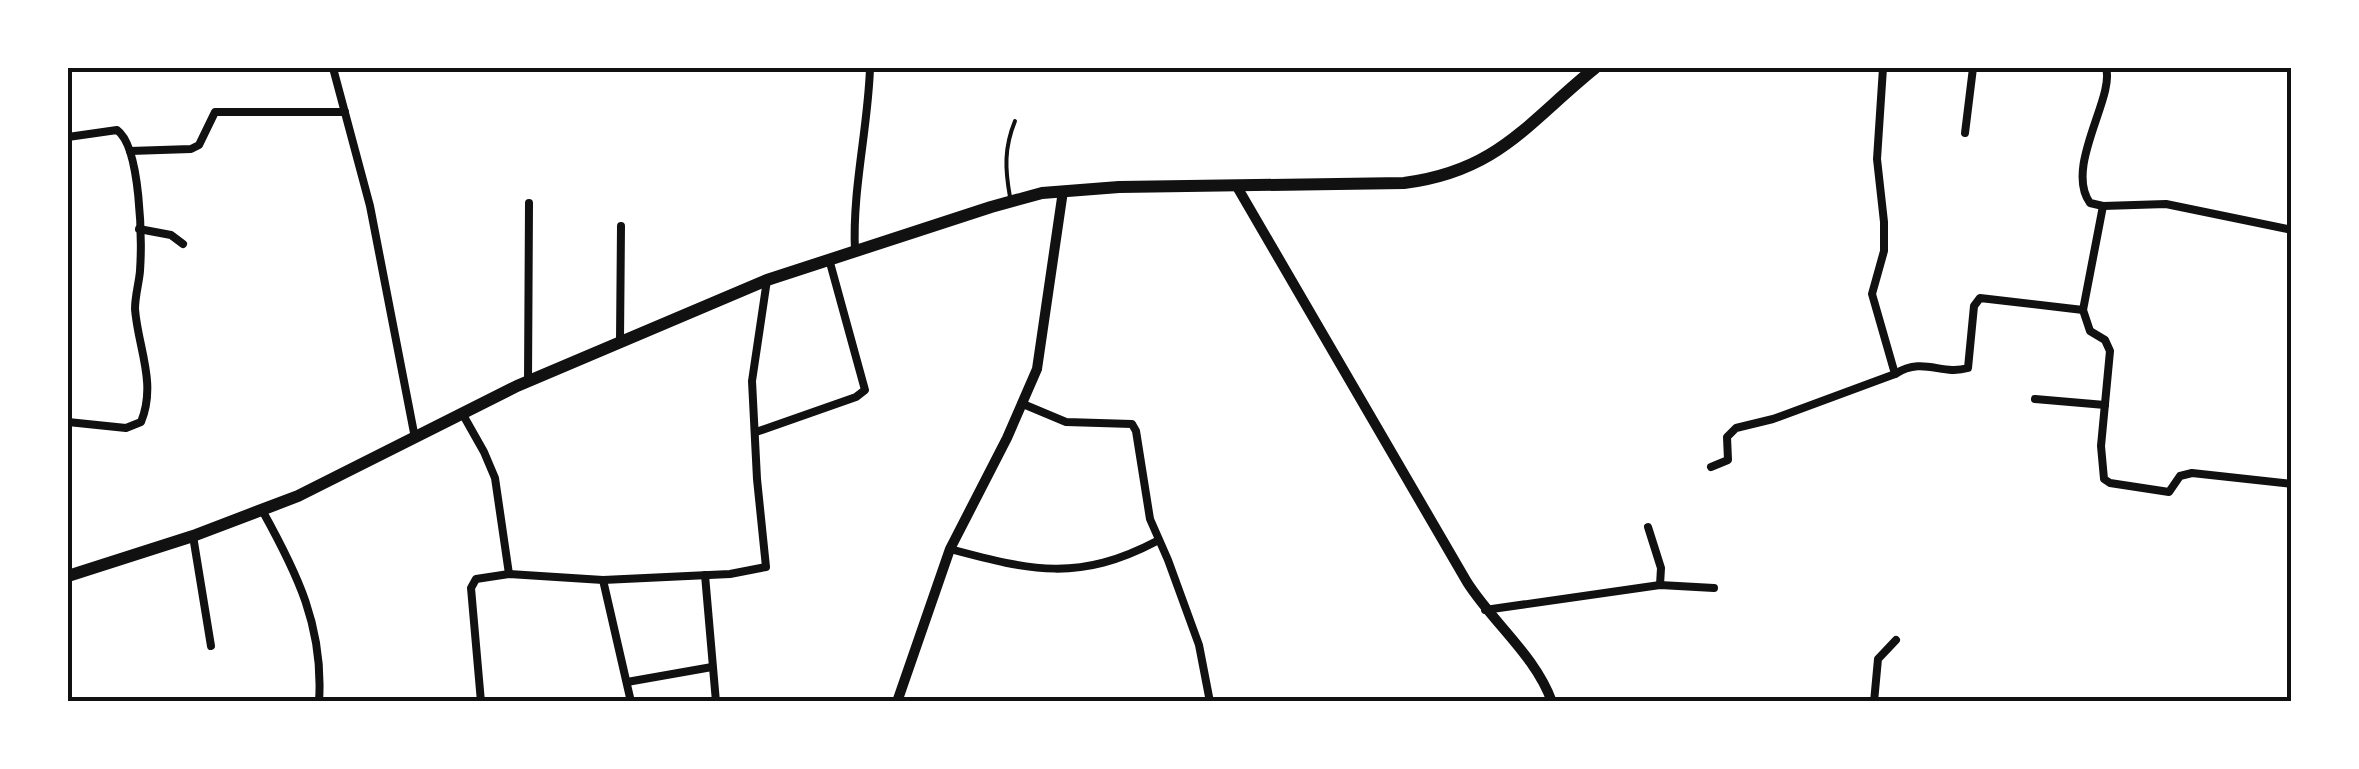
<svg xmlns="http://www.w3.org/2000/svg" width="2359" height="769" font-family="'PT Sans',sans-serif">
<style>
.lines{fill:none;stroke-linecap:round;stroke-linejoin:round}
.service{stroke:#111;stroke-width:4}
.minor{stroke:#111;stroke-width:8}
.tertiary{stroke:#111;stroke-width:10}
.primary{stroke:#111;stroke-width:12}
.neatline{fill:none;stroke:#111;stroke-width:4}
</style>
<rect width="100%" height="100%" fill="#fff"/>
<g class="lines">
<path class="service" d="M 1010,197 C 1005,169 1004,148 1015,121"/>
<g class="minor">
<polyline points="333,68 370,206 415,438"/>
<path d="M 2106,68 C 2115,97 2064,167 2090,203 L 2103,206 L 2166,204 L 2292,230"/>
<polyline points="1965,133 1973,68"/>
<path d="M 68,137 L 117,130 C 141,147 142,241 140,271 C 139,283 135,296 135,309 C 138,348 157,383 141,422 L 126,428 L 68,422"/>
<polyline points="130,151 191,149 199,145 215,112 345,112"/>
<polyline points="139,229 171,235 183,244"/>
<path d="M 855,251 C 852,190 868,129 870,68"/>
<polyline points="2083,310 2090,331 2105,340 2110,351 2101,446 2104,479 2110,483 2169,492 2180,476 2192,473 2292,484"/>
<polyline points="620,341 621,226"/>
<path d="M 1895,374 C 1924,356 1941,376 1968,368 L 1974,306 L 1980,298 L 2083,310 L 2103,206"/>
<polyline points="528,382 529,203"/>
<polyline points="2035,399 2105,405"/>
<polyline points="1023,404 1066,422 1132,424 1136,431 1150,519 1168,560 1199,645 1210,702"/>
<polyline points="462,413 484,452 495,478 509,574"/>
<polyline points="756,432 856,397 865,390 829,259"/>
<polyline points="1711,467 1728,460 1727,437 1736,428 1773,419 1895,374 1872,294 1884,251 1884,222 1877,159 1883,68"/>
<path d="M 262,510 C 297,573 324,627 319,702"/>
<polyline points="1648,527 1661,568 1660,585"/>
<polyline points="193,536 211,646"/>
<path d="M 950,549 C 1032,571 1079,582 1157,541"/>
<polyline points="705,575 716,702"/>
<polyline points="603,580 631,702"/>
<polyline points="1485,610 1660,585 1714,588"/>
<polyline points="627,682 712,667"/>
<polyline points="481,702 471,588 476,579 509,574 603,580 730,574 766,567 757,479 752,381 767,280"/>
<polyline points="1874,702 1878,659 1896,640"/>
</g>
<g class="tertiary">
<path d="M 1236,185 L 1467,582 C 1493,623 1535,655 1552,702"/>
<polyline points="897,702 950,549 1007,438 1037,369 1063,191"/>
</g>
<path class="primary" d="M 68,576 L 193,536 L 298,496 L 517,386 L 767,280 L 991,207 L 1042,193 L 1119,187 L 1404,183 C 1498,171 1527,123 1595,68"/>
</g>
<rect width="2359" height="769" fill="none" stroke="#ffffff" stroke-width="140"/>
<rect x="70" y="70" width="2219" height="629" class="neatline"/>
</svg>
